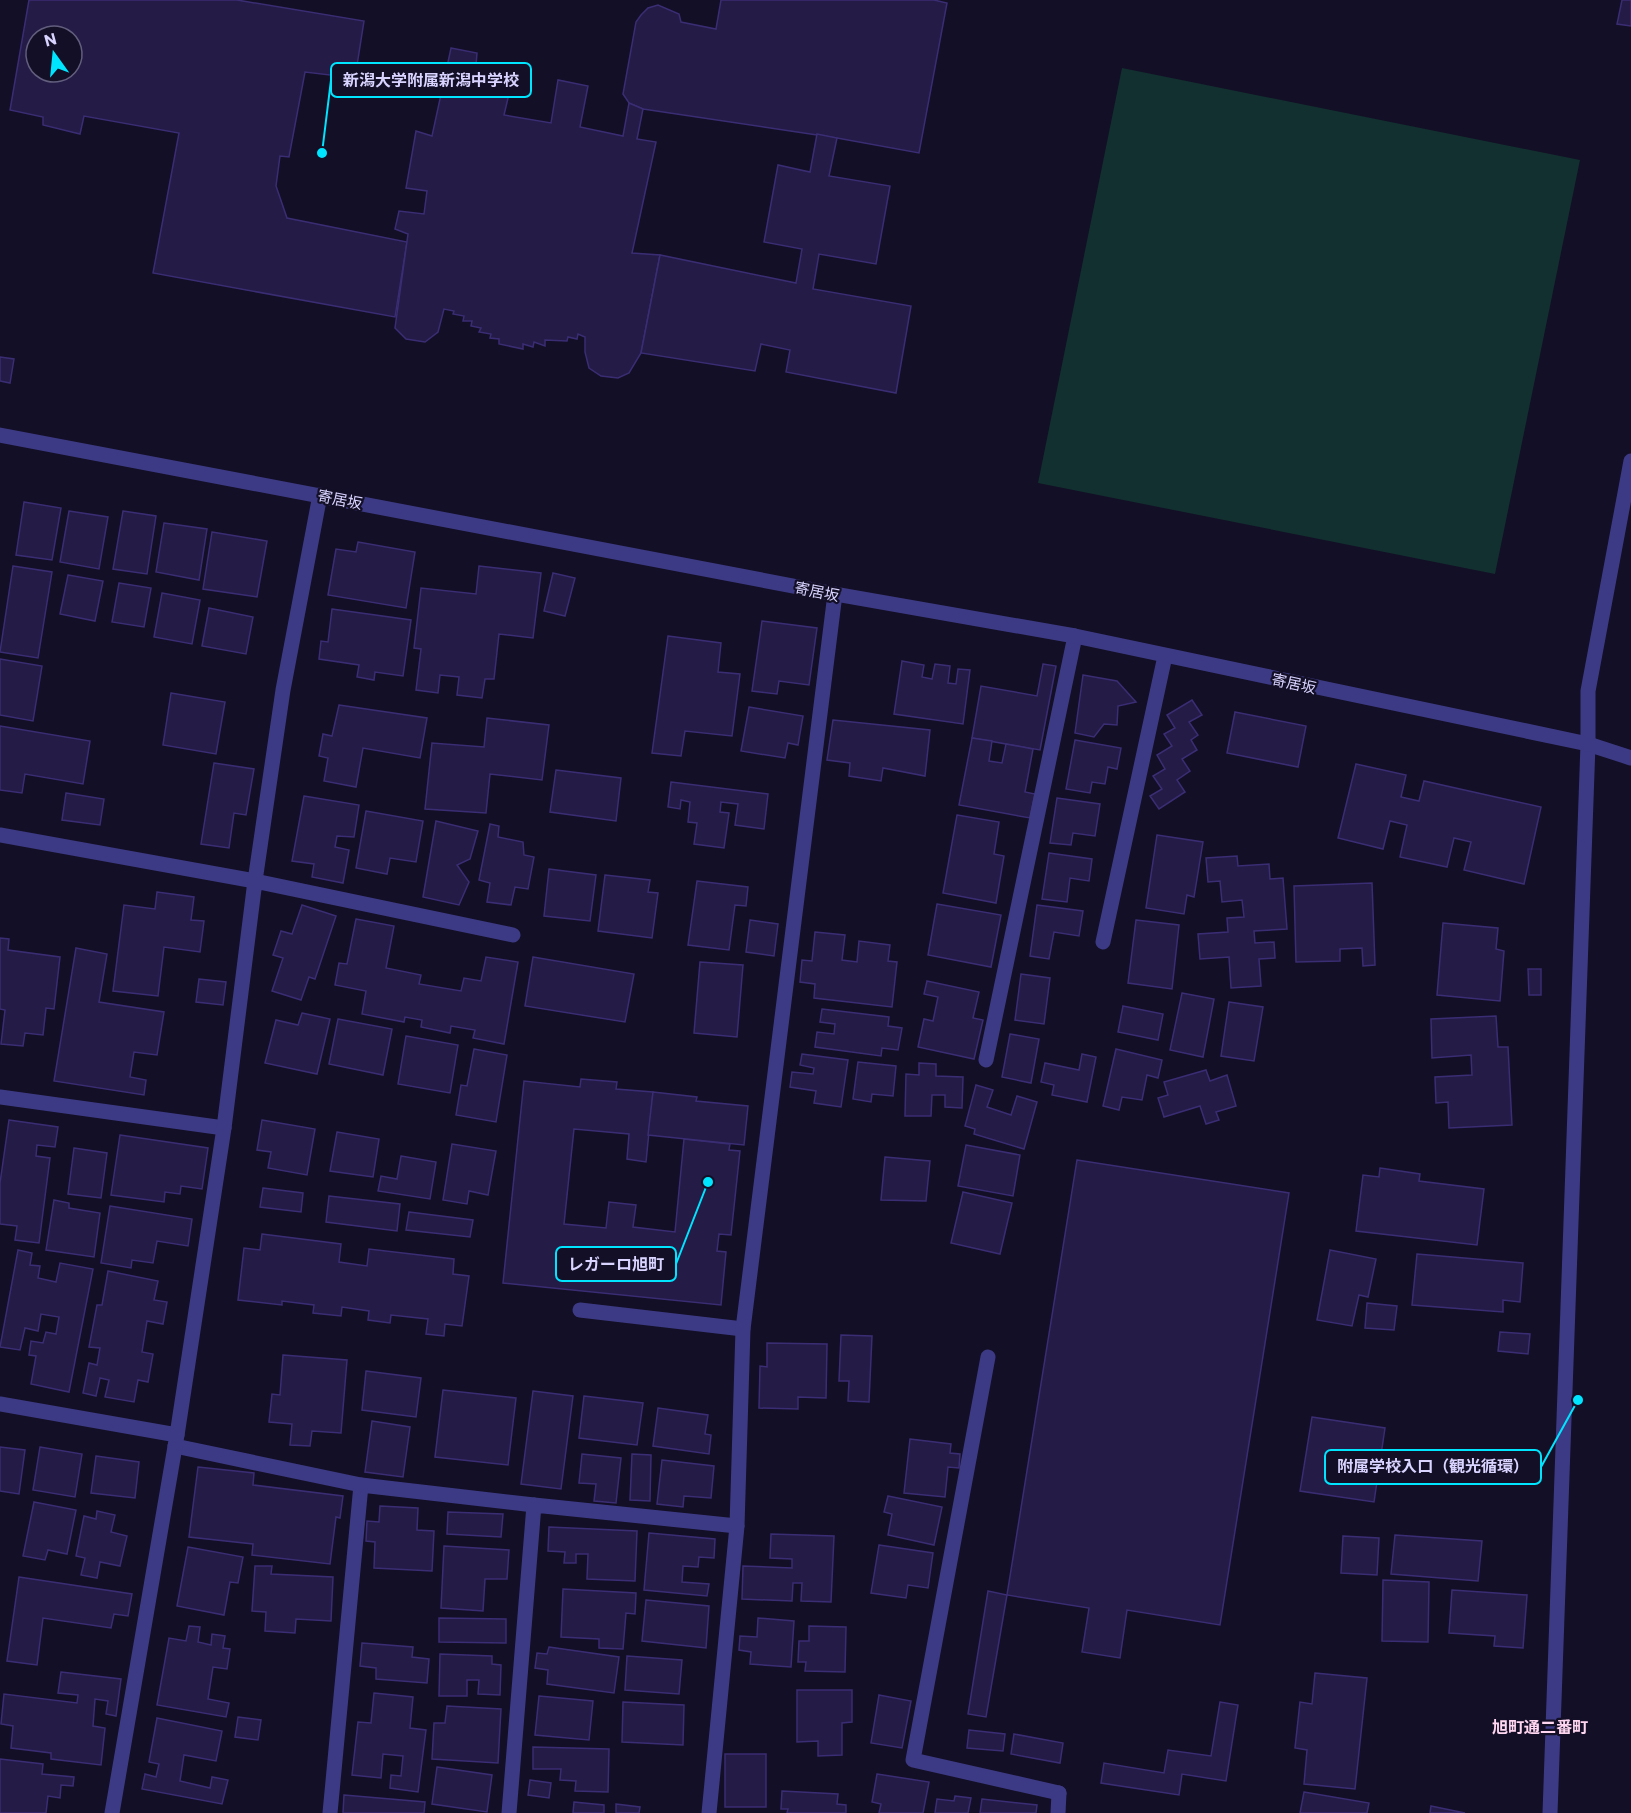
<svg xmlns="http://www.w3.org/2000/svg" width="1631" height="1813" font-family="Commissioner,'Noto Sans JP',sans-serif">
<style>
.green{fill:#12302f}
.building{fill:#241b47;stroke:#3b2d73;stroke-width:1.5;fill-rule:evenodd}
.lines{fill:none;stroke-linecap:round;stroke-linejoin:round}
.service{stroke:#3d3a85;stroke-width:15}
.minor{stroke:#3d3a85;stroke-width:15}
.tertiary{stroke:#3d3a85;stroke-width:15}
.labels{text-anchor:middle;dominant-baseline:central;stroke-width:4.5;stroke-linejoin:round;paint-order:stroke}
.street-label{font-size:15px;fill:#d9d4ff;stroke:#130f26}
.neighbourhood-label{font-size:16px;font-weight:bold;fill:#ffd6f0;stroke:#130f26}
.leader{fill:none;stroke:#00e5ff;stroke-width:2}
.callout-dot{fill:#00e5ff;stroke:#130f26;stroke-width:2}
.callout{fill:#130f26;stroke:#00e5ff;stroke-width:2}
.callout-label{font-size:16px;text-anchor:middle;font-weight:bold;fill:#d9d4ff}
</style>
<rect width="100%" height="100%" fill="#130f26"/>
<polygon class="green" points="1122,68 1580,160 1495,574 1038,483"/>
<g class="building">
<path d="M 29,0 L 237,0 L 364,21 L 355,78 L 305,72 L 289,157 L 280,156 L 276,186 L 287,218 L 407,242 L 395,317 L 153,273 L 179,133 L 84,116 L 80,134 L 43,125 L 43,117 L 10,110 ZM 36,36 L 72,36 L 72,72 L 36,72 Z"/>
<polygon points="721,0 934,0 947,3 919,153 837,138 643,109 629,103 623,94 636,22 641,15 648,8 658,5 679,14 681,22 716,29"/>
<polygon points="1622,0 1631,0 1631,26 1617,24"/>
<polygon points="451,48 477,53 476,65 514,73 504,115 551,123 558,80 588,86 580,127 623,136 629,103 643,109 637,139 656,142 632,253 660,255 641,353 629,373 618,378 601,376 589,368 585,352 585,337 578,334 577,339 568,337 567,341 545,340 545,346 534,342 533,347 523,344 523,349 499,344 499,339 490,338 491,334 479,332 481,328 471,326 472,321 463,321 464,316 453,314 454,311 444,309 438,332 425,342 406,339 395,328 408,234 395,229 399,211 424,214 427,191 406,188 416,131 432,136"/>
<polygon points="817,134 837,138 829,176 890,186 876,264 819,254 813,289 911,306 896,393 786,372 790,350 761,344 755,371 641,353 660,255 796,283 802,249 764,242 778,165 810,172"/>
<polygon points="0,357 14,359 10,383 0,381"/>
<polygon points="24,502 61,508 52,560 16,555"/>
<polygon points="69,511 108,517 99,569 60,562"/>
<polygon points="123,511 156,516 147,574 113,569"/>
<polygon points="164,523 207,529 199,580 156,572"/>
<polygon points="212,532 267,541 257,597 203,589"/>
<polygon points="358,542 415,552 406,608 328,595 336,549 356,552"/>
<polygon points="13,566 52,572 38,658 0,652"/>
<polygon points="479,566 541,573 533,638 499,634 494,679 485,679 482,698 457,695 459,677 440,675 438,693 416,690 421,649 414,648 421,588 476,594"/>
<polygon points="553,573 575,578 565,616 544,611"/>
<polygon points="68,575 103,581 95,621 60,614"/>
<polygon points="119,583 151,588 144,627 112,622"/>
<polygon points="162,593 200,600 192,644 154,637"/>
<polygon points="209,608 253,617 246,654 202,646"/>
<polygon points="332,609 411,620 403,676 375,672 374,680 357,677 359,665 319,659 321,641 328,642"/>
<polygon points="762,621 817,628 809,685 779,681 777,694 752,691"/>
<polygon points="668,636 721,643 718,672 740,674 732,736 685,731 681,756 652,753"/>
<polygon points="0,659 42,666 33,721 0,715"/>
<polygon points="902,661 924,665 922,677 932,679 935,664 950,666 948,683 956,684 958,669 970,670 963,724 894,714"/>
<polygon points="1043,664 1056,666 1040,750 972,738 981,686 1037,696"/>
<polygon points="1083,675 1117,681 1136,702 1118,706 1117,725 1104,724 1094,737 1075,733"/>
<polygon points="171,693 225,702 216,754 163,745"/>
<polygon points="1192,700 1202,715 1189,722 1198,735 1191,740 1197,750 1182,759 1190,771 1177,780 1185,792 1159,809 1150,796 1162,789 1153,776 1165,769 1157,755 1172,746 1164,734 1175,728 1167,715"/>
<polygon points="339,705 427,718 420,758 363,748 356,787 324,781 328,758 319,756 323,734 332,736"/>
<polygon points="749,707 803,716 798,745 788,743 785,758 741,751"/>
<polygon points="1235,712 1306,726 1298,767 1227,753"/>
<polygon points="487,718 549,725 542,780 490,774 486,813 425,809 432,743 484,747"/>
<polygon points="833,720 930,730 925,776 883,768 881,781 849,776 850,763 827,760"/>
<polygon points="0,726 90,741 83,784 25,774 22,793 0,790"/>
<polygon points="972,738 992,741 989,761 1002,763 1006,744 1033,749 1025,792 1035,794 1030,818 959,805"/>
<polygon points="1075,740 1121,748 1117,769 1108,767 1105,784 1092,782 1090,793 1066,789"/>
<polygon points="214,763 254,769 246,815 234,813 229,848 201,844"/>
<polygon points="1356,764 1406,775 1401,797 1419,801 1424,781 1541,807 1524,884 1464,870 1471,842 1454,838 1447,867 1400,857 1407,825 1390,821 1383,849 1338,838"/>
<polygon points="556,770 621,778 616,821 550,812"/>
<polygon points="671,782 768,794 764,829 735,825 738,804 721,802 720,812 729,813 724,848 694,844 697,823 688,822 690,802 681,800 680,809 668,807"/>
<polygon points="66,793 104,799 100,825 62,820"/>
<polygon points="304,796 359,805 354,837 337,836 335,847 349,850 343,883 312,877 314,864 292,861"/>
<polygon points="1057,798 1100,804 1095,836 1073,833 1071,845 1050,843"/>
<polygon points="366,811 423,821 416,862 390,858 387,874 356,868"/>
<polygon points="957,815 999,822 994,854 1004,856 996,903 943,893"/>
<polygon points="436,821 478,831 470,859 457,865 469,882 459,905 423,897"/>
<polygon points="490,824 499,826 498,837 523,842 524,855 534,857 528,889 515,887 511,905 487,902 490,883 479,880"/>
<polygon points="1157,835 1203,842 1194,897 1187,895 1184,914 1146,908"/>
<polygon points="1049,853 1092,859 1089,881 1070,878 1067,902 1042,899"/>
<polygon points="1237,856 1238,866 1269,864 1270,879 1283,878 1287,929 1254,931 1255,943 1274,942 1275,958 1259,959 1261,986 1231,988 1229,957 1200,959 1198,934 1228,932 1227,918 1244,917 1242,900 1222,902 1220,881 1208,882 1206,858"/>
<polygon points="549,869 596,875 590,921 544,916"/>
<polygon points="605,875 650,880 648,892 658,893 652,938 598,931"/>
<polygon points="697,881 748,887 746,906 735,905 729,950 688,945"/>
<polygon points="1372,883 1375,965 1363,966 1362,948 1340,949 1340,961 1296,962 1294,886"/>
<polygon points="157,892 194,897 191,920 204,921 200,952 164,947 158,996 113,991 124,905 155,909"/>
<polygon points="937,904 1001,915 991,967 928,955"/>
<polygon points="302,905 336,916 315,979 309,977 301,1000 272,991 283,958 273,955 281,931 292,934"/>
<polygon points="1037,905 1083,911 1079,936 1054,932 1049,959 1030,956"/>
<polygon points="356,919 394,926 386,968 421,975 419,984 461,991 464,978 481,981 486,957 518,962 504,1044 473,1038 475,1030 451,1026 450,1033 421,1027 422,1020 405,1017 404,1022 362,1014 366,991 335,985 339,963 347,964"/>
<polygon points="750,920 778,924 774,956 746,952"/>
<polygon points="1136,920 1179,925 1172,989 1128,983"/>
<polygon points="1443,923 1498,928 1496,949 1504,951 1500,1001 1437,995"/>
<polygon points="815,932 845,935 842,960 857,962 859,941 890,945 888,961 897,962 892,1007 814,998 815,984 800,982 802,960 812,961"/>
<polygon points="0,938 9,939 8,950 60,957 54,1009 46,1008 43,1035 25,1033 23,1046 1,1044 5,1010 0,1009"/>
<polygon points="76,948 107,954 99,1002 164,1012 157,1055 134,1052 130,1077 146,1080 144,1095 54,1081"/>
<polygon points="533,957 634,974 625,1022 525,1006"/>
<polygon points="700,962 743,965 737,1037 694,1033"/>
<polygon points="1528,969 1541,969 1541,995 1529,995"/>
<polygon points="1021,974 1050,978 1044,1024 1015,1020"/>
<polygon points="199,979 226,982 223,1005 196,1002"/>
<polygon points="927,981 979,992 973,1018 983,1020 974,1059 918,1047 924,1019 933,1021 938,997 924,994"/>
<polygon points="1182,993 1214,999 1203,1057 1170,1050"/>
<polygon points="1229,1002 1263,1007 1254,1061 1221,1056"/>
<polygon points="1123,1006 1163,1014 1158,1040 1118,1032"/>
<polygon points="822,1009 889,1017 888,1026 902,1028 898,1050 882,1048 881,1056 815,1047 817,1032 834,1034 835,1024 820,1022"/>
<polygon points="302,1013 330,1019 317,1074 265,1063 276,1020 298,1025"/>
<polygon points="1496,1016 1498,1047 1508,1047 1512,1125 1449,1128 1448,1102 1436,1103 1435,1077 1472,1075 1471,1055 1432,1058 1431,1019"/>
<polygon points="338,1019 392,1029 383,1075 329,1064"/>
<polygon points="1010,1034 1039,1039 1031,1083 1002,1077"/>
<polygon points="406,1036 458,1045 450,1093 398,1084"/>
<polygon points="474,1049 507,1055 496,1122 456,1115 461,1085 467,1086"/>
<polygon points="1116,1049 1162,1060 1158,1078 1147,1075 1142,1100 1122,1097 1119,1110 1103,1106"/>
<polygon points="802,1054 848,1060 841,1107 814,1103 816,1091 790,1087 792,1072 813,1074 814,1068 800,1065"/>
<polygon points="1082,1054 1096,1057 1087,1102 1052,1095 1054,1085 1041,1082 1045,1063 1079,1070"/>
<polygon points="858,1062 896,1066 893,1096 872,1094 871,1102 853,1099"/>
<polygon points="919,1063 936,1064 936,1076 963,1077 962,1108 945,1107 945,1095 932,1095 931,1116 905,1116 906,1074 919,1075"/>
<polygon points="1206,1070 1210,1081 1227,1075 1236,1106 1216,1112 1219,1120 1206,1124 1200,1106 1164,1117 1158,1098 1168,1095 1164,1082"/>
<polygon points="581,1079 617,1082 616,1089 653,1092 646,1162 627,1159 629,1134 574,1129 564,1224 606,1228 609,1202 636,1205 633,1227 675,1232 684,1139 730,1144 729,1150 740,1151 731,1235 719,1234 717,1251 726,1252 721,1305 503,1283 524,1081 580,1087"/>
<polygon points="976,1085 993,1090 987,1107 1011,1115 1017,1096 1037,1102 1024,1149 974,1134 975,1129 965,1126"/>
<polygon points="653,1092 697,1097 696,1101 748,1106 744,1145 648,1135"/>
<polygon points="9,1120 58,1127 55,1147 37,1145 36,1156 50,1158 39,1243 15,1240 17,1226 0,1224 0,1183"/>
<polygon points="262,1120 315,1129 307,1175 268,1168 271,1152 257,1150"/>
<polygon points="337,1132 379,1139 373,1177 330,1171"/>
<polygon points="120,1135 208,1148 202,1189 181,1186 180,1194 165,1192 164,1202 111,1195"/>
<polygon points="452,1144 496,1151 488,1195 469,1191 467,1204 443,1200"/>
<polygon points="966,1145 1020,1155 1013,1196 958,1186"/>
<polygon points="74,1148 107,1153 101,1198 68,1194"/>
<polygon points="401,1156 436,1162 430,1199 378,1191 381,1176 397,1179"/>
<polygon points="885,1157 930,1161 926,1201 881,1200"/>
<polygon points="1077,1160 1289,1193 1220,1625 1127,1610 1120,1658 1082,1652 1089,1608 1007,1595"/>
<polygon points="1380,1168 1420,1174 1419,1181 1484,1189 1477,1245 1356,1231 1363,1175 1379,1177"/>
<polygon points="263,1188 303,1193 301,1212 260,1207"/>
<polygon points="963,1192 1012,1203 1000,1254 951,1243"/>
<polygon points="329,1196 400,1204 397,1231 326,1222"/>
<polygon points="54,1200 69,1203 69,1208 100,1213 94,1257 46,1250"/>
<polygon points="110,1206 192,1219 188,1246 157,1241 153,1263 132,1260 131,1268 101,1263"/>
<polygon points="409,1212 473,1220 470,1237 406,1230"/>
<polygon points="262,1234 341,1244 339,1262 367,1266 369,1249 454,1259 453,1274 469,1276 462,1326 445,1324 444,1336 426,1334 428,1319 391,1315 390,1323 368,1320 369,1311 342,1307 341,1316 313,1313 314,1305 282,1301 282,1305 238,1300 244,1248 260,1250"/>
<polygon points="18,1250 32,1253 30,1265 40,1266 38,1278 56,1282 60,1263 93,1269 69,1392 31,1384 36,1356 29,1355 31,1341 43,1343 46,1332 56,1334 59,1317 41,1314 38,1331 25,1328 20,1350 0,1347"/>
<polygon points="1330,1250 1376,1259 1368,1297 1359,1295 1352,1326 1317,1320"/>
<polygon points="1417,1254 1523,1263 1520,1302 1503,1300 1503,1312 1412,1305"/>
<polygon points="108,1271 158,1281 154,1300 167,1302 163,1324 147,1321 142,1352 153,1354 148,1382 138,1380 134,1402 105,1397 109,1380 100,1378 96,1396 83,1393 89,1363 97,1365 100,1348 89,1347 97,1305 102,1305"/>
<polygon points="1367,1303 1397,1306 1394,1330 1365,1328"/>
<polygon points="1500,1332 1530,1334 1528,1354 1498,1351"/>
<polygon points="841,1335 872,1336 869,1402 848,1401 849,1381 839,1381"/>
<polygon points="767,1343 827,1344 826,1398 798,1397 798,1409 759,1408 760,1366 767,1367"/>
<polygon points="283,1355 347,1360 341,1433 312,1431 310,1446 290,1445 292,1424 269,1422 272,1394 280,1395"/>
<polygon points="366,1371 421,1378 416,1417 362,1410"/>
<polygon points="443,1390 516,1398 508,1465 435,1457"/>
<polygon points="533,1391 573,1396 561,1489 521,1484"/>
<polygon points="584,1396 643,1403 637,1445 579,1438"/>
<polygon points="658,1408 708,1415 705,1434 711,1435 709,1454 653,1446"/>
<polygon points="1312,1417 1385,1428 1374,1502 1300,1491"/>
<polygon points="372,1421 410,1427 403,1477 365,1472"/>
<polygon points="910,1439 951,1444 950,1453 960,1454 959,1468 948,1467 945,1497 904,1493"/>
<polygon points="0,1447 25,1450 19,1494 0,1491"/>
<polygon points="40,1447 82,1454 75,1497 33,1490"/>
<polygon points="582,1454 621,1458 616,1503 594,1501 596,1484 579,1483"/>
<polygon points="632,1454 651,1455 650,1501 630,1500"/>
<polygon points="96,1456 139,1462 135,1498 91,1493"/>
<polygon points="662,1460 714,1466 711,1498 684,1496 683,1507 657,1504"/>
<polygon points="198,1467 254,1473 253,1485 343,1496 340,1518 336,1517 330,1564 252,1555 253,1544 189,1537"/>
<polygon points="888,1496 942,1507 934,1545 888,1535 892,1514 884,1512"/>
<polygon points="34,1502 76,1510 67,1554 48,1550 45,1560 23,1556"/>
<polygon points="380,1506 418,1508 417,1530 434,1531 432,1571 374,1568 375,1542 366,1541 367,1521 379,1522"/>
<polygon points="97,1511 115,1515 111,1532 127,1536 120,1566 100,1562 97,1578 81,1575 85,1558 76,1556 84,1516 96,1519"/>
<polygon points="448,1512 503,1514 501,1537 447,1534"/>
<polygon points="549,1527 637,1531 635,1581 587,1579 588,1554 576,1554 576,1563 564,1563 565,1552 548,1551"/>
<polygon points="649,1533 715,1539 714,1558 699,1557 698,1567 683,1566 682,1582 709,1584 707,1596 644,1590"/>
<polygon points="771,1534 834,1536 831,1602 801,1601 802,1583 793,1583 792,1601 742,1599 743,1566 792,1568 792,1559 770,1558"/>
<polygon points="1395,1535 1482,1541 1478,1581 1391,1574"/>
<polygon points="1343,1536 1379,1538 1377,1575 1341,1573"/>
<polygon points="879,1545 933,1553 928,1588 908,1585 906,1598 871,1593"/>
<polygon points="444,1546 509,1550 507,1579 485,1579 483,1611 441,1608"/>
<polygon points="188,1547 243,1557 238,1583 230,1582 224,1615 177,1606"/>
<polygon points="255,1566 272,1566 271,1574 333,1577 331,1621 296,1619 295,1633 265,1631 266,1612 252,1611"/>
<polygon points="19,1577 132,1594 128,1616 114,1614 111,1628 43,1618 37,1665 7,1661"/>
<polygon points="1383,1580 1429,1582 1428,1642 1382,1641"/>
<polygon points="563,1589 636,1593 635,1614 626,1613 623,1649 599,1648 599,1639 561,1637"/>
<polygon points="1452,1590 1527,1595 1523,1648 1494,1646 1495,1636 1449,1633"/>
<polygon points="988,1591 1007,1595 986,1717 968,1714"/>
<polygon points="646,1600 709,1606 706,1648 642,1641"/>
<polygon points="439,1618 506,1619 506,1643 439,1642"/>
<polygon points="758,1618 794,1621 791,1667 750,1664 751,1652 739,1650 740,1636 757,1637"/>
<polygon points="189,1626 200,1627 198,1642 211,1645 212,1634 225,1636 223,1648 230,1649 227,1669 213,1667 208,1699 229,1703 226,1717 157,1705 169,1638 186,1641"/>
<polygon points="809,1626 846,1627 845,1672 805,1671 806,1662 798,1662 799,1641 809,1641"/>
<polygon points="362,1643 413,1647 412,1657 429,1659 427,1683 376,1679 376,1668 360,1666"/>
<polygon points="549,1647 619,1657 614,1693 547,1684 548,1670 535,1668 537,1653 547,1654"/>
<polygon points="440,1654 492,1656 492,1664 501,1665 500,1695 478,1694 479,1680 467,1680 467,1696 439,1696"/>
<polygon points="627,1656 682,1660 679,1694 625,1690"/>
<polygon points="61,1672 121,1679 116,1716 106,1714 108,1701 95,1699 93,1726 105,1728 101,1765 51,1759 51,1753 11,1748 13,1726 1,1724 4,1694 77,1703 78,1695 58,1693"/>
<polygon points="1315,1673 1367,1678 1355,1789 1304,1784 1307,1750 1295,1748 1300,1702 1312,1704"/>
<polygon points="797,1690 852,1690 852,1722 842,1723 842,1755 818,1756 818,1741 797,1742"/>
<polygon points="374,1693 413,1697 410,1728 426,1730 418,1792 390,1788 391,1775 401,1776 403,1756 383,1754 381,1778 352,1775 358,1722 371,1723"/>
<polygon points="879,1695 911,1701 902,1748 871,1743"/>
<polygon points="539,1696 593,1701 589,1740 535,1735"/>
<polygon points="623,1702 684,1705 683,1745 622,1742"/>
<polygon points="1220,1702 1238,1705 1226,1781 1182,1774 1179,1795 1101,1783 1104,1763 1164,1773 1168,1750 1211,1756"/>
<polygon points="447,1706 501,1709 498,1763 432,1759 434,1723 445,1723"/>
<polygon points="238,1717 261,1720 258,1740 235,1737"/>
<polygon points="157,1718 222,1731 216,1761 184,1755 180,1781 210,1788 212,1777 228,1780 222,1804 142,1789 145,1774 156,1777 159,1764 149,1762"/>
<polygon points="969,1730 1005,1734 1003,1751 967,1748"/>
<polygon points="1014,1734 1063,1743 1060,1763 1011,1754"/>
<polygon points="533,1747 609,1749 608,1792 575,1791 576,1781 560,1780 561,1769 533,1769"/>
<rect x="725" y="1754" width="41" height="53"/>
<polygon points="0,1759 43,1764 42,1774 74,1777 73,1786 61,1785 60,1798 48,1796 46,1813 0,1813"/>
<polygon points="437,1767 492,1775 487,1812 432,1804"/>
<polygon points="877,1774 929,1782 923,1813 879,1813 881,1804 872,1802"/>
<polygon points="530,1780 551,1783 549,1798 528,1795"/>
<polygon points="782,1791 838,1794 837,1804 846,1805 846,1813 787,1813 788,1809 781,1809"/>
<polygon points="1304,1792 1369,1803 1367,1813 1300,1813"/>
<polygon points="344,1795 425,1802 424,1813 343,1813"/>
<polygon points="955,1796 971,1798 968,1813 935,1813 937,1799 954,1801"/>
<polygon points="982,1799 1037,1805 1036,1813 980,1813"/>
<polygon points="574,1802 604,1805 604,1813 573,1813"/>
<polygon points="616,1804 640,1807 639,1813 616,1813"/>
<polygon points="1431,1806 1465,1813 1430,1813"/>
</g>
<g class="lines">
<g class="service">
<polyline points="1103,942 1165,656"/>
<polyline points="986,1060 1075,636"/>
<polyline points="580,1310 743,1329"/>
<polyline points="988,1357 913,1760 1059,1793"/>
<polyline points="330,1813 361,1485 534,1505"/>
<polyline points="709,1813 737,1526 743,1329 835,594"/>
</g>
<g class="minor">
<polyline points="0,835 255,881 283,690 320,495"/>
<polyline points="0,1097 224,1128 255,881 513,935"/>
<polyline points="0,1404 177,1435 224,1128"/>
<polyline points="175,1446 361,1485"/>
<polyline points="112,1813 177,1435"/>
<polyline points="509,1813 534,1505 737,1526"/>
<polyline points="1058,1813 1059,1793"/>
<polyline points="1550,1813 1588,744"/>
</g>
<g class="tertiary">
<polyline points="0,435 835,594 1075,636 1588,744 1631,758"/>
<polyline points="1588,744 1588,691 1631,461"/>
</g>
</g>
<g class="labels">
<g class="street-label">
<text transform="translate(340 499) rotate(11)">寄居坂</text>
<text transform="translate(817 591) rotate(11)">寄居坂</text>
<text transform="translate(1294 683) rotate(12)">寄居坂</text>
</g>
<g class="neighbourhood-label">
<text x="1540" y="1726">旭町通二番町</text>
</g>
</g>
<path class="leader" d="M322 153L331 80M708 1182L676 1264M1578 1400L1541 1467"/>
<g class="callout-dot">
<circle cx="322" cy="153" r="6"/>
<circle cx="708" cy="1182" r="6"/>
<circle cx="1578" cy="1400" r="6"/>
</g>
<g class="callout">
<rect x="331" y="63" width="200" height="34" rx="6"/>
<rect x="556" y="1247" width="120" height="34" rx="6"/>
<rect x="1325" y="1450" width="216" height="34" rx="6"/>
</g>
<g class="callout-label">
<text x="431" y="86">新潟大学附属新潟中学校</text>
<text x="616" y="1270">レガーロ旭町</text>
<text x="1433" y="1472">附属学校入口（観光循環）</text>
</g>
<g transform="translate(54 54) rotate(345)"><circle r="28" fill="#130f26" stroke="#625e7d" stroke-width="1.5"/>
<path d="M0-4.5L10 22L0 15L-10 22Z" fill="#00e5ff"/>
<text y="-9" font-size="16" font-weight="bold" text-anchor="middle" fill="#d9d4ff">N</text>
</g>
</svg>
